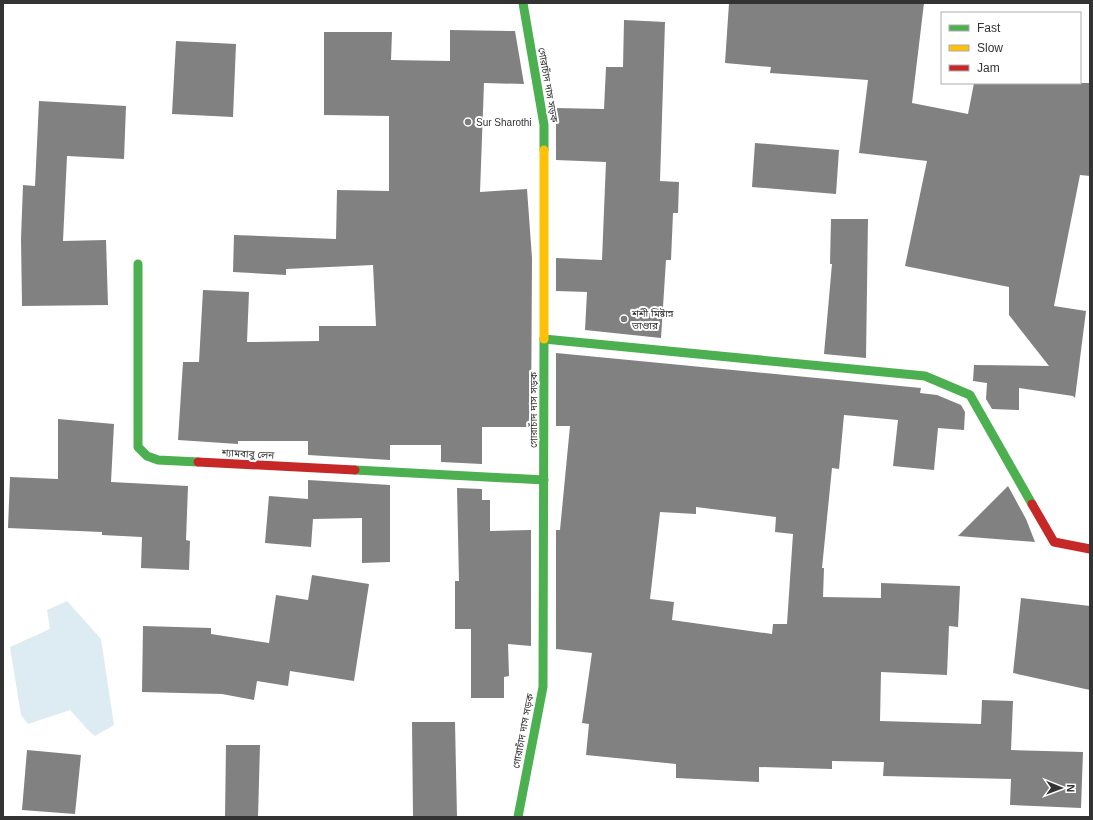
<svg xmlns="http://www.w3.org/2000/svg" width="1093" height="820" font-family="Arial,'Noto Sans Bengali',sans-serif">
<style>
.water{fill:#ddebf3}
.building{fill:#818181;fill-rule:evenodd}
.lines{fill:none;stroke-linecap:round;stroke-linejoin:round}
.fast{stroke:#4caf50;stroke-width:9}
.slow{stroke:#ffc107;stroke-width:9}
.jam{stroke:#c62828;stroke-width:9}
.poi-dot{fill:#7a7a7a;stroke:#fff;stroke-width:1.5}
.labels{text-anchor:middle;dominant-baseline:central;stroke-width:4;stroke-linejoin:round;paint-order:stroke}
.street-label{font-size:10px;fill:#333;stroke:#fff}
.poi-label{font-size:10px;fill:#333;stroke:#fff;text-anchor:start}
</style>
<rect width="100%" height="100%" fill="#fff"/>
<polygon class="water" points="67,601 101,639 114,725 95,736 89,731 70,710 28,724 21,715 10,647 50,629 47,610"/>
<g class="building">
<polygon points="729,3 924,3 912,103 968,114 974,83 1090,83 1090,176 1080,175 1054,306 1086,311 1075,398 1073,396 1019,388 1019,410 992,409 986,399 987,383 973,381 974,365 1049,366 1009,315 1009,287 905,266 927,161 859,153 868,80 770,73 771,67 725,63"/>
<polygon points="624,20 665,22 660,181 679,182 678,213 673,213 671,260 666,260 661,338 585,330 587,292 556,291 556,258 602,260 606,162 556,160 556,125 555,108 604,109 606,67 623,67"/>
<polygon points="450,30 515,31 524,84 484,83 480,192 527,189 532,258 531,427 482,427 482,464 441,462 441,445 390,445 390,460 308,455 308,441 238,441 238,444 178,440 183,362 199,362 203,290 249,292 247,342 319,341 319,326 376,326 373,265 286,269 286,275 233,272 234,235 336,239 337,190 389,191 389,116 324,115 324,32 392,32 391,60 450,61"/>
<polygon points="176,41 236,44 233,117 172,114"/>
<polygon points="39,101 126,106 124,159 67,156 63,241 106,240 108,305 22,306 21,238 23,185 35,186"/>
<polygon points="755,143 839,150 836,194 752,187"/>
<polygon points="831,219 868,219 866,358 824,354 832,264 830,264"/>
<path d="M 556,353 L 921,388 L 920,393 L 937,395 L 961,405 L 965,412 L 964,430 L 938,428 L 934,470 L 893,466 L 898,420 L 844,415 L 839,469 L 832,468 L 822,568 L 824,568 L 823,597 L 881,598 L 881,583 L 960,586 L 958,627 L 949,626 L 947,675 L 881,672 L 880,721 L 981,724 L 982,700 L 1013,701 L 1011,750 L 1083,752 L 1081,808 L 1010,805 L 1011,779 L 883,776 L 884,762 L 832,761 L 832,769 L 759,767 L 759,782 L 676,778 L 676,764 L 586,755 L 589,724 L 582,723 L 592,653 L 556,649 L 556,530 L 560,530 L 570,426 L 556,426 ZM 696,507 L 776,517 L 775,532 L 793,534 L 787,624 L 773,624 L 772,634 L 672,620 L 674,602 L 650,599 L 660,512 L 696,514 Z"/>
<polygon points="58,419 114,424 111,482 188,486 186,540 190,541 189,570 141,568 142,537 102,535 102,532 8,528 10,477 58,479"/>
<polygon points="308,480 390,485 390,562 362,563 362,518 313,519 311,547 265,543 269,496 308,499"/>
<polygon points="1008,486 1026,519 1035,542 958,536"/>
<polygon points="457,488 482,489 482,500 490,500 490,531 531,530 531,646 508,644 509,676 504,677 504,698 471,698 471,629 455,629 455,581 459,581"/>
<polygon points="312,575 369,584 354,681 290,671 288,686 257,681 254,700 222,694 142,692 143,626 211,628 211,634 269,643 276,595 308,600"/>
<polygon points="1021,598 1090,606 1090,690 1013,673"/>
<polygon points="412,722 455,722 457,817 413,817"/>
<polygon points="226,745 260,745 258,817 225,817"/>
<polygon points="27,750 81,755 75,814 22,810"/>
</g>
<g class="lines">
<g class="fast">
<polyline points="523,3 544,125 544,150"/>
<polyline points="138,264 138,447 147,456 158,460 198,462"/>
<polyline points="544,339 925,376 970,395 1032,504"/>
<polyline points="355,470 544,480"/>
<polyline points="518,817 543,687 544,339"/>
</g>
<polyline class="slow" points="544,339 544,150"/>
<g class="jam">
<polyline points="198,462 355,470"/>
<polyline points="1032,504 1054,542 1090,549"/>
</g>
</g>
<g class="poi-dot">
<circle cx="468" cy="122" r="4"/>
<circle cx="624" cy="319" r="4"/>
</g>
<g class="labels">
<g class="street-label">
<text transform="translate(548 85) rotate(80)">গোরাচাঁদ দাস সড়ক</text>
<text transform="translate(533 410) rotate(-90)">গোরাচাঁদ দাস সড়ক</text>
<text transform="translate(248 454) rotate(3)">শ্যামবাবু লেন</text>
<text transform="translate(523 731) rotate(-79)">গোরাচাঁদ দাস সড়ক</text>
</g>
<g class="poi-label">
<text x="476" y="122">Sur Sharothi</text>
<text x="632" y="313">শশী মিষ্টান্ন<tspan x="632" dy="12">ভাণ্ডার</tspan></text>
</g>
</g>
<rect width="1093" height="820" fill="none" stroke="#333333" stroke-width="8"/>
<rect x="941" y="12" width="140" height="72" fill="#ffffff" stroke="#adadad"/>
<rect x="949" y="25" width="20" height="6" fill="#4caf50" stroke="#adadad"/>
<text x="977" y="32" font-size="12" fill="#333333">Fast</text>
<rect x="949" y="45" width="20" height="6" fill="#ffc107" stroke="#adadad"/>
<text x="977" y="52" font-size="12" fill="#333333">Slow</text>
<rect x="949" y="65" width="20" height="6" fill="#c62828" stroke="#adadad"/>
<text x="977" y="72" font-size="12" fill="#333333">Jam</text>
<g transform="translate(1061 788) rotate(91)" stroke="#ffffff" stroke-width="3" paint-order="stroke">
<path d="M0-3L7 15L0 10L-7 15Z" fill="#333333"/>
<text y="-6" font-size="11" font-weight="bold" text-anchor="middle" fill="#333333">N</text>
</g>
</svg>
